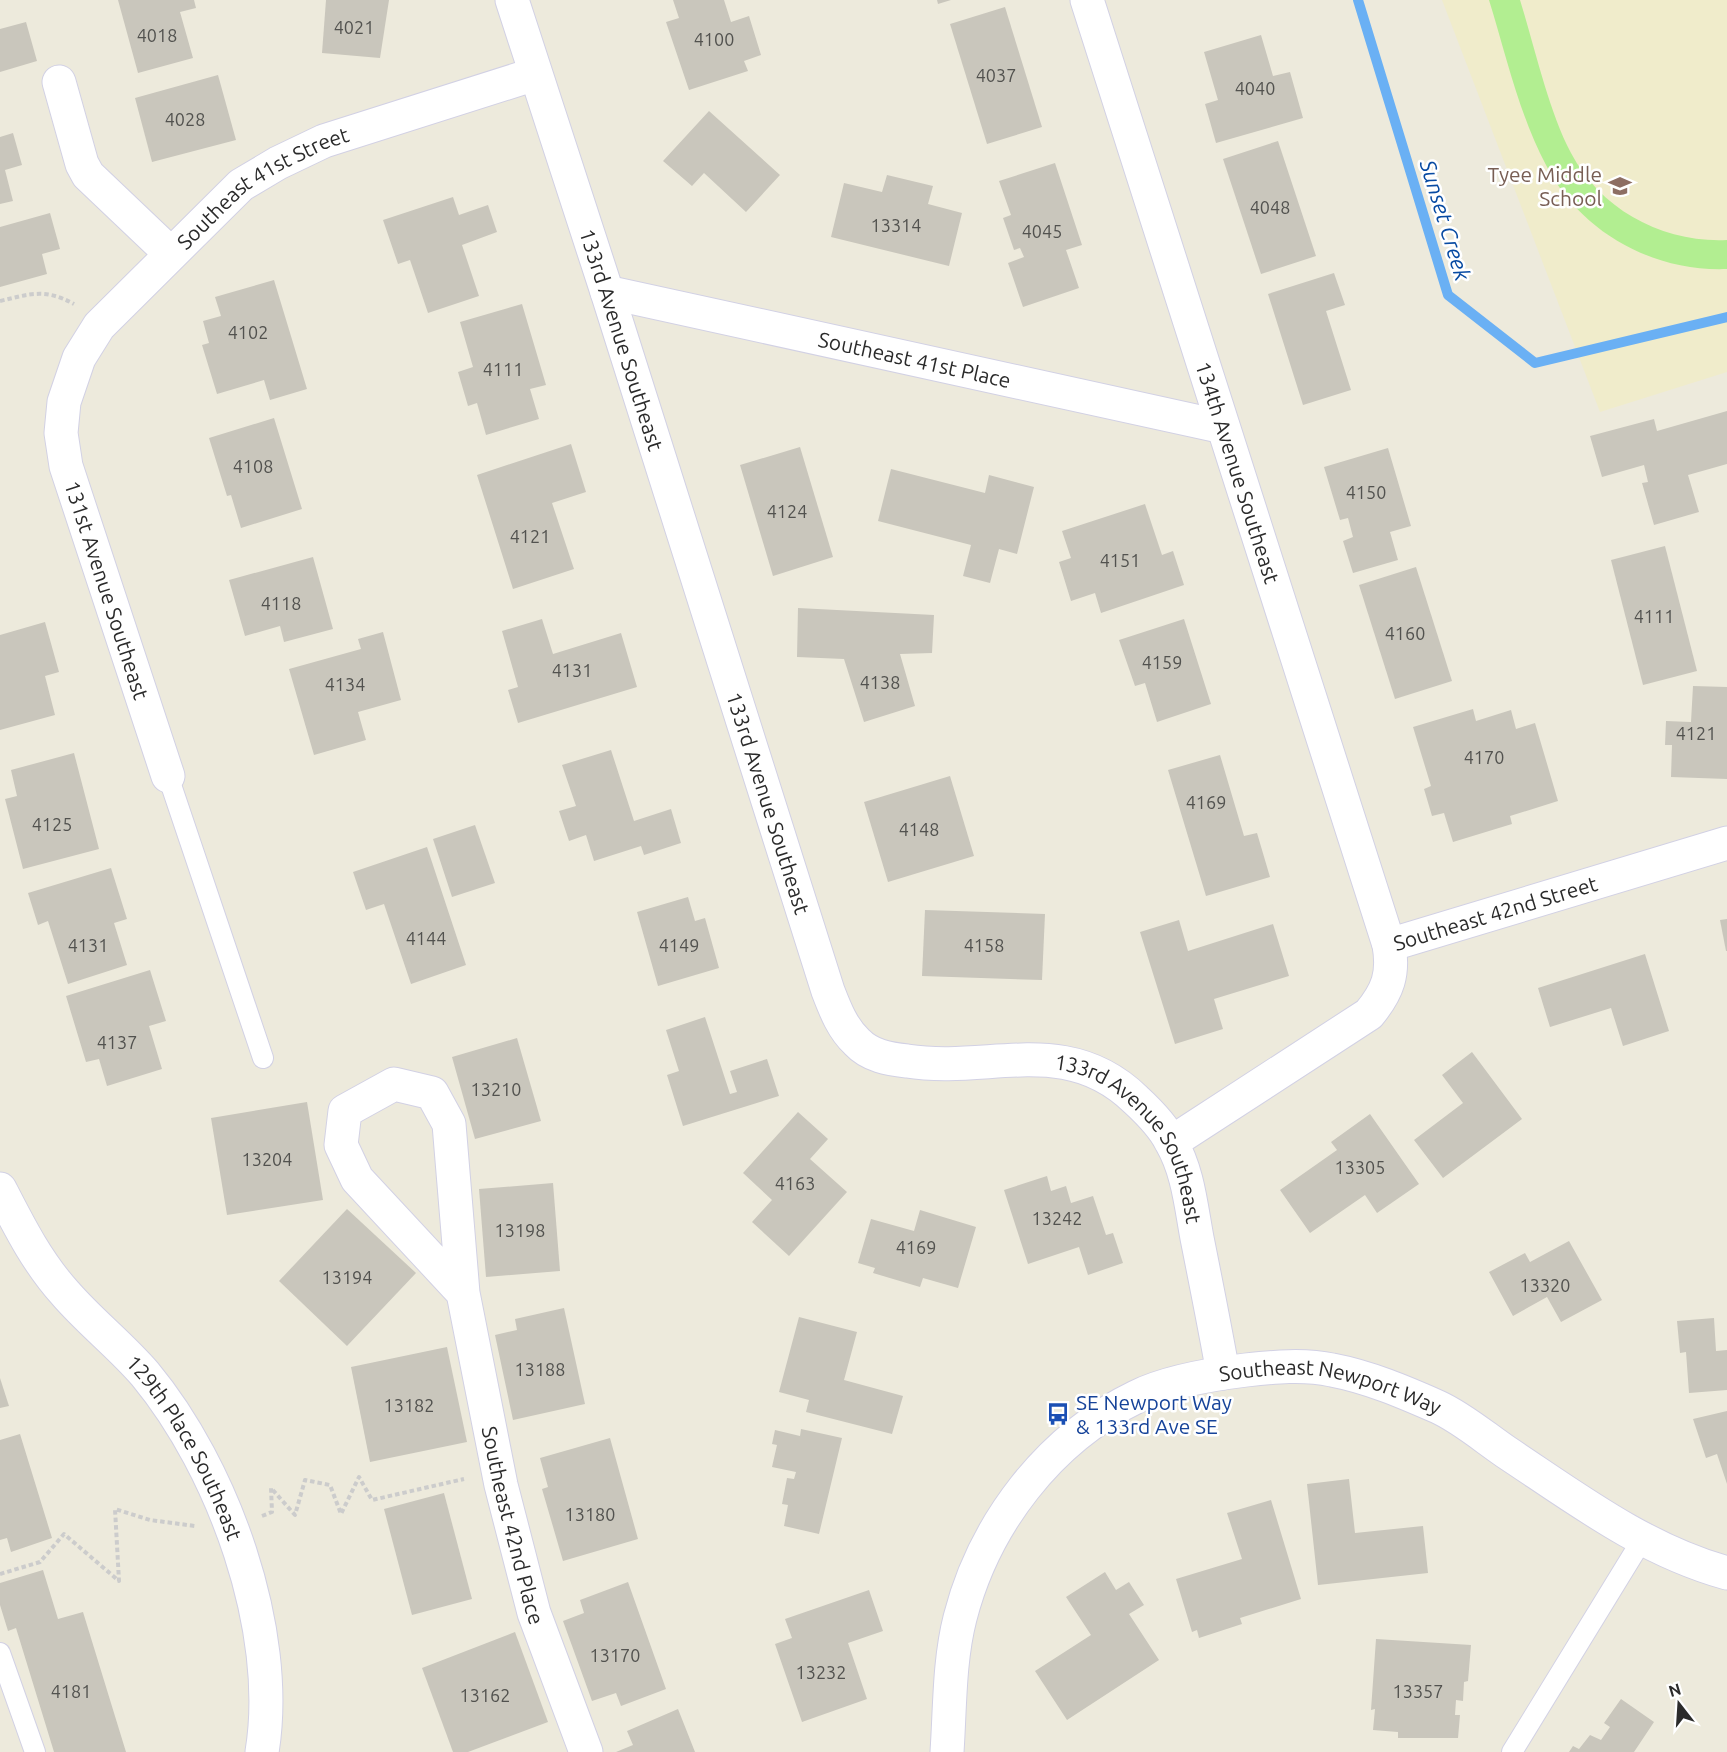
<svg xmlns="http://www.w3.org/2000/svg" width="1727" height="1752" font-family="Ubuntu,sans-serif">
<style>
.education{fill:#f0eccb}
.pitch{fill:#b2ee91}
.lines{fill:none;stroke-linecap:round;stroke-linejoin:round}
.stream{stroke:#6ab0f4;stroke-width:10}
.building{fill:#c9c6bc}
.lane-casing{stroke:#d2d1e4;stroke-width:22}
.street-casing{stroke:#d2d1e4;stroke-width:35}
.secondary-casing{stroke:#d2d1e4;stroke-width:35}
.path{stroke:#ccc;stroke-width:4;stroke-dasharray:4.5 3;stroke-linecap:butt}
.lane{stroke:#fff;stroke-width:20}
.street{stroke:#fff;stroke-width:33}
.secondary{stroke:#fff;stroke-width:33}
.labels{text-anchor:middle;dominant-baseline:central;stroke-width:5;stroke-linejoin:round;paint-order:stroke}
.number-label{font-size:18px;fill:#52524f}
.education-label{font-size:21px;fill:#785e54;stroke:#fff;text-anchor:end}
.street-label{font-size:21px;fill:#2b2b2b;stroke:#fff}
.transit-label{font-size:21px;fill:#164399;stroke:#fff;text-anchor:start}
.water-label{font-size:22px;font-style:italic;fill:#074aa2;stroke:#fff}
</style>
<rect width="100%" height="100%" fill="#edeadc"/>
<polygon class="education" points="1442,0 1727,0 1727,372 1600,412"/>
<path class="pitch" d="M 1489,0 L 1520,0 C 1535,48 1548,109 1571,153 C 1601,210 1663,243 1727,240 L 1727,269 C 1653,272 1580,232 1546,165 C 1519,114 1506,55 1489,0 Z"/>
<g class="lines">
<polyline class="stream" points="1358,0 1448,295 1535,363 1727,317"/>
</g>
<g class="building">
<polygon points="118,0 194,0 196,8 180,12 193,58 138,73"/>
<polygon points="326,0 389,0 380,58 322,53"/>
<polygon points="673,0 724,0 731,22 749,16 761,55 744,61 748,71 689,90 666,22 679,18"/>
<polygon points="937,0 951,0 938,4"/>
<polygon points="1005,7 1042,127 987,144 950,24"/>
<polygon points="26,22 37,61 0,72 0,29"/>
<polygon points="1261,35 1273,76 1290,72 1303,118 1216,143 1205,104 1218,100 1204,52"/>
<polygon points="218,75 236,140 152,162 135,98"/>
<polygon points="709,111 780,175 746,212 704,173 692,186 663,161"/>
<polygon points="13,133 22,165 5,170 13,201 0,204 0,137"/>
<polygon points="1278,141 1316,256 1261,274 1223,159"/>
<polygon points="1055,163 1082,245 1066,250 1079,288 1023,307 1008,263 1024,257 1020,248 1014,250 1003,218 1011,215 999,181"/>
<polygon points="887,175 933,186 928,204 962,213 949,266 831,237 844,183 882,192"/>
<polygon points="453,197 459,215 488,205 497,232 462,245 479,296 428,313 410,260 398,264 383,220"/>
<polygon points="50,213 60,249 42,254 47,274 0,287 0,227"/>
<polygon points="1334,273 1345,305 1326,311 1351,390 1303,405 1268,294"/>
<polygon points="274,280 307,389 270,400 264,380 217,394 202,345 209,343 203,321 221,316 215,297"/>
<polygon points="522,304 546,385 530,389 539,419 486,435 477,403 468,406 458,372 473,367 460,322"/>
<polygon points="1727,411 1727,464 1688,475 1699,512 1654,525 1642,483 1648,482 1644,465 1602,477 1590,436 1654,419 1657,431"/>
<polygon points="274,418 302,509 241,528 231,495 227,496 209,438"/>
<polygon points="571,444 586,492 552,503 574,569 513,589 477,475"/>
<polygon points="800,447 833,557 773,576 740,465"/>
<polygon points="1388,448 1411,526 1390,532 1398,560 1353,573 1343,541 1353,537 1348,518 1340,520 1324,467"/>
<polygon points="891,469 985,493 989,475 1034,487 1017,554 999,549 990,583 963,576 971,545 878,521"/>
<polygon points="1145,504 1162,555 1173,551 1184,585 1101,613 1095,593 1071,601 1059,562 1071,558 1062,531"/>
<polygon points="1665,546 1697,671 1643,685 1611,560"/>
<polygon points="313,557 333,629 284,642 280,626 245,636 229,580"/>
<polygon points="1416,567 1452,681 1395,699 1359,585"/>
<polygon points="798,608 934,615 932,653 900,654 915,706 864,722 844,659 797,657"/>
<polygon points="542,619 553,654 621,633 637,687 518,723 508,690 518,687 502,631"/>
<polygon points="1184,619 1211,704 1157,722 1145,683 1135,686 1119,640"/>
<polygon points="45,622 59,672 45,676 55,715 0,730 0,635"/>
<polygon points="383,632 401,700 358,712 366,740 314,755 289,669 361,649 358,639"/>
<polygon points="1693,686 1727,687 1727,779 1671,777 1672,745 1665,745 1666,721 1691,722"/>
<polygon points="1473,709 1476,721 1511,710 1516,729 1535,723 1558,801 1510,816 1512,824 1453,842 1444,813 1432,816 1424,789 1431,786 1413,727"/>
<polygon points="611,750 634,821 671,809 681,843 644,855 641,846 594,861 586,835 569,841 559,811 576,806 562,765"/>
<polygon points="74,753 99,849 23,869 5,799 17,796 11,770"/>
<polygon points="1220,755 1244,836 1257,833 1270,877 1206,896 1168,770"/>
<polygon points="950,776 974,856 888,882 864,802"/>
<polygon points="475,825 495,883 452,897 433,839"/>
<polygon points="427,847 466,965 411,984 384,904 366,910 353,872"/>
<polygon points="111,868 127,919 114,923 127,965 68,984 48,921 38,925 28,893"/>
<polygon points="688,897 695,921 705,918 719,968 658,986 637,912"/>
<polygon points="925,910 1045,914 1042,980 922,976"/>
<polygon points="1727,919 1727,951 1726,951 1720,920"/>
<polygon points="1179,920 1188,951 1273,924 1289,976 1214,999 1223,1029 1175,1044 1140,932"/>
<polygon points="1645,954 1669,1031 1623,1046 1611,1008 1550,1027 1538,988"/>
<polygon points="150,970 166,1021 149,1026 162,1069 107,1086 99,1059 86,1062 66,996"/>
<polygon points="705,1017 730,1094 737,1092 730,1071 767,1059 779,1096 683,1126 667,1075 679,1071 666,1030"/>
<polygon points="517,1038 541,1121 475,1139 452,1057"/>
<polygon points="1472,1052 1522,1119 1443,1178 1414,1140 1463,1103 1442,1075"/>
<polygon points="307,1102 323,1200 227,1215 211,1118"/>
<polygon points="798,1112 828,1139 810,1159 847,1192 789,1256 752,1222 772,1200 743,1173"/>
<polygon points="1370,1114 1419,1184 1377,1213 1365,1195 1310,1233 1280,1190 1337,1150 1331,1142"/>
<polygon points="1047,1176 1051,1191 1066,1186 1071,1203 1093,1196 1106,1235 1113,1233 1123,1263 1088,1275 1079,1247 1028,1264 1004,1190"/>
<polygon points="553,1183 560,1271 486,1277 479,1189"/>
<polygon points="347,1209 416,1273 347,1346 279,1281"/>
<polygon points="920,1210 976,1227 958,1288 923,1278 920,1287 873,1273 875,1268 858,1263 871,1219 914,1231"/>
<polygon points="1569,1241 1602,1300 1561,1322 1547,1297 1513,1316 1489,1272 1525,1253 1530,1262"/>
<polygon points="564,1308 585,1404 513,1420 495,1335 517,1330 515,1319"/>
<polygon points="799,1317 857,1332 844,1380 903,1396 892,1434 806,1412 809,1400 779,1392"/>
<polygon points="1714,1318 1716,1351 1727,1350 1727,1390 1689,1393 1686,1352 1680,1353 1677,1321"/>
<polygon points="447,1347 467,1442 370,1462 351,1367"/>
<polygon points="0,1378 9,1406 0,1408"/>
<polygon points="1727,1411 1727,1484 1717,1454 1706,1458 1693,1419"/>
<polygon points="801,1429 842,1438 819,1534 784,1526 788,1505 782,1504 787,1478 794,1479 796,1472 772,1467 777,1445 772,1444 775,1430 800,1436"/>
<polygon points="20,1434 52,1538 11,1552 7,1538 0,1540 0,1440"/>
<polygon points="610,1438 638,1539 563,1561 542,1489 548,1487 540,1458"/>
<polygon points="1349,1479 1355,1533 1423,1526 1428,1573 1318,1585 1307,1484"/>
<polygon points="444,1493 472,1599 412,1615 384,1509"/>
<polygon points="1271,1500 1301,1599 1240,1618 1242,1624 1199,1638 1197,1630 1192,1632 1176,1579 1242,1559 1227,1513"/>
<polygon points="43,1570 58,1619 83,1612 126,1752 54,1752 16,1628 8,1631 0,1605 0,1583"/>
<polygon points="1105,1572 1116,1590 1129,1582 1144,1605 1129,1614 1159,1660 1067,1720 1035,1671 1091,1635 1066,1597"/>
<polygon points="628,1582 666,1689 621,1706 616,1693 592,1701 563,1621 584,1613 580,1600"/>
<polygon points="869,1590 883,1631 848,1643 867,1699 802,1722 775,1644 792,1638 785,1619"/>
<polygon points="515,1632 548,1722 468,1752 453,1752 422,1668"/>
<polygon points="1376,1639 1471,1645 1468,1681 1464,1682 1463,1701 1456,1700 1455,1715 1460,1715 1458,1738 1398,1738 1398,1732 1373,1730 1375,1709 1371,1710"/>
<polygon points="1621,1699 1654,1722 1634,1752 1569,1752 1573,1746 1579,1749 1590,1735 1601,1740 1610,1727 1604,1723"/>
<polygon points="678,1709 695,1752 616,1752 633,1745 627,1731"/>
</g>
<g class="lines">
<g class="lane-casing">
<g id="lane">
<polyline points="168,776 263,1058"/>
<polyline points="0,1653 35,1752"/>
<polyline points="1512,1752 1642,1540"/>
</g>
</g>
<g class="street-casing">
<g id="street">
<path id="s1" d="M 512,0 L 607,292 L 828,991 C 835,1009 842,1028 857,1042 C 870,1056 889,1059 907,1061 C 990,1074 1066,1032 1136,1100 C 1149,1112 1163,1126 1171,1142 C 1188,1171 1191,1206 1197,1238 C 1206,1283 1215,1328 1223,1373"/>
<path id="s2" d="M 1087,0 L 1389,945 C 1394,974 1388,991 1369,1014 L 1172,1142"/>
<polyline points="59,82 82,164 88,175 170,253"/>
<path id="s3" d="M 607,292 L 1223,427"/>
<path id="s4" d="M 168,776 L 66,466 L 61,433 L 64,402 L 79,358 L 99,326 L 241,185 L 278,163 L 324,141 L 535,74"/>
<path id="s5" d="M 1389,945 L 1727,843"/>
<path id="s6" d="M 0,1189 C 19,1226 37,1262 65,1293 C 90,1322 120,1345 145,1374 C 223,1468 282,1630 262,1752"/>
<path id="s7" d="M 463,1293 L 357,1179 L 341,1145 L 345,1111 L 394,1084 L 432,1093 L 449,1124 L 463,1293 L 501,1485 L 534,1613 L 586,1752"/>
</g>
</g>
<g class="secondary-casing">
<g id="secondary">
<path id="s8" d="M 947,1752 C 950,1708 949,1661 960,1618 C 984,1524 1049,1439 1136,1397 C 1166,1382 1213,1374 1246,1370 C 1274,1367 1304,1364 1332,1370 C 1369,1377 1404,1392 1438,1407 C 1462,1418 1484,1437 1506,1452 C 1577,1499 1644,1550 1727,1573"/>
</g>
</g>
<g class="path">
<path d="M 0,301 C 30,294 45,288 74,304"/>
<polyline points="262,1516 272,1512 271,1488 295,1515 305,1480 330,1485 341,1514 359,1477 372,1500 464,1479"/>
<polyline points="0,1574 40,1562 64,1534 119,1581 115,1509 150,1520 195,1526"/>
</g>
<use href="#lane" class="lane"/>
<use href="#street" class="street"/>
<use href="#secondary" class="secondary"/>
</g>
<defs>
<g id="school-bare" transform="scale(1.8)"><path d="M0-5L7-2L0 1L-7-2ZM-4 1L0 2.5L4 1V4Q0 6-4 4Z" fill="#8d6e63" stroke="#fff" stroke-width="2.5" paint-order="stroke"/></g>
<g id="bus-bare" transform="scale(1.8)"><path d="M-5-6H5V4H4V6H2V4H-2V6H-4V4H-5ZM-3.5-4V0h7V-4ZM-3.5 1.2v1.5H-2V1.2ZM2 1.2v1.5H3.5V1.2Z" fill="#1a4fb4" stroke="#fff" stroke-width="2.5" paint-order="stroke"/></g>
</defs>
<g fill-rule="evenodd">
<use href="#school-bare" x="1620" y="186"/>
<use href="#bus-bare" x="1058" y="1414"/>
</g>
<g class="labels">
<g class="number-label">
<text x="354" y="27">4021</text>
<text x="157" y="35">4018</text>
<text x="714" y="39">4100</text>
<text x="996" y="75">4037</text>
<text x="1255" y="88">4040</text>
<text x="185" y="119">4028</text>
<text x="1270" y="207">4048</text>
<text x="896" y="225">13314</text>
<text x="1042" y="231">4045</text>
<text x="248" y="332">4102</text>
<text x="503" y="369">4111</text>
<text x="253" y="466">4108</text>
<text x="1366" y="492">4150</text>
<text x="787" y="511">4124</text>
<text x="530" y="536">4121</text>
<text x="1120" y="560">4151</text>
<text x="281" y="603">4118</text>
<text x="1654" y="616">4111</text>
<text x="1405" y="633">4160</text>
<text x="1162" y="662">4159</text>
<text x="572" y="670">4131</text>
<text x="880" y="682">4138</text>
<text x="345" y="684">4134</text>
<text x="1696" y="733">4121</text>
<text x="1484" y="757">4170</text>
<text x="1206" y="802">4169</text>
<text x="52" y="824">4125</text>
<text x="919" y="829">4148</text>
<text x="426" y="938">4144</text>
<text x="88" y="945">4131</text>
<text x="679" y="945">4149</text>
<text x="984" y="945">4158</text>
<text x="117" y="1042">4137</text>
<text x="496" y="1089">13210</text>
<text x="267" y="1159">13204</text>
<text x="1360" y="1167">13305</text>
<text x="795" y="1183">4163</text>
<text x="1057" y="1218">13242</text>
<text x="520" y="1230">13198</text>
<text x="916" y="1247">4169</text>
<text x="347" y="1277">13194</text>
<text x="1545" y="1285">13320</text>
<text x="540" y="1369">13188</text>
<text x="409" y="1405">13182</text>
<text x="590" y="1514">13180</text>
<text x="615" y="1655">13170</text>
<text x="821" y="1672">13232</text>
<text x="71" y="1691">4181</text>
<text x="1418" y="1691">13357</text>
<text x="485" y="1695">13162</text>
</g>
<g class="education-label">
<text x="1602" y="174">Tyee Middle<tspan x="1602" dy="24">School</tspan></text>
</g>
<g class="street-label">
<text stroke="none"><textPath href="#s4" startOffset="692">Southeast 41st Street</textPath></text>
<text stroke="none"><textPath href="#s1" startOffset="357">133rd Avenue Southeast</textPath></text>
<text stroke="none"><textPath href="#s3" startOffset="315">Southeast 41st Place</textPath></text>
<text stroke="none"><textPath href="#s2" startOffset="496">134th Avenue Southeast</textPath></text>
<text transform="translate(107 590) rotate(72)">131st Avenue Southeast</text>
<text stroke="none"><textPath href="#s1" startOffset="843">133rd Avenue Southeast</textPath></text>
<text stroke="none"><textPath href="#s5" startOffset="111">Southeast 42nd Street</textPath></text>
<text stroke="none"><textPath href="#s1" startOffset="1418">133rd Avenue Southeast</textPath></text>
<text stroke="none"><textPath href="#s8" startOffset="627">Southeast Newport Way</textPath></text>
<text stroke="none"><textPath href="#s6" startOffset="321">129th Place Southeast</textPath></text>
<text stroke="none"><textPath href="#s7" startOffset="765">Southeast 42nd Place</textPath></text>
</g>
<g class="transit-label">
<text x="1076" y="1402">SE Newport Way<tspan x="1076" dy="24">&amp; 133rd Ave SE</tspan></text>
</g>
<g class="water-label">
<text transform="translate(1446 220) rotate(73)">Sunset Creek</text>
</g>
</g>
<g transform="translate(1679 1704) rotate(343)" stroke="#ffffff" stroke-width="4.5" paint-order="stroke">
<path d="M0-4.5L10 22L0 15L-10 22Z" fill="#2b2b2b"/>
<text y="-9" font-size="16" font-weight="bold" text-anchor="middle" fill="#2b2b2b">N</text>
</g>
</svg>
